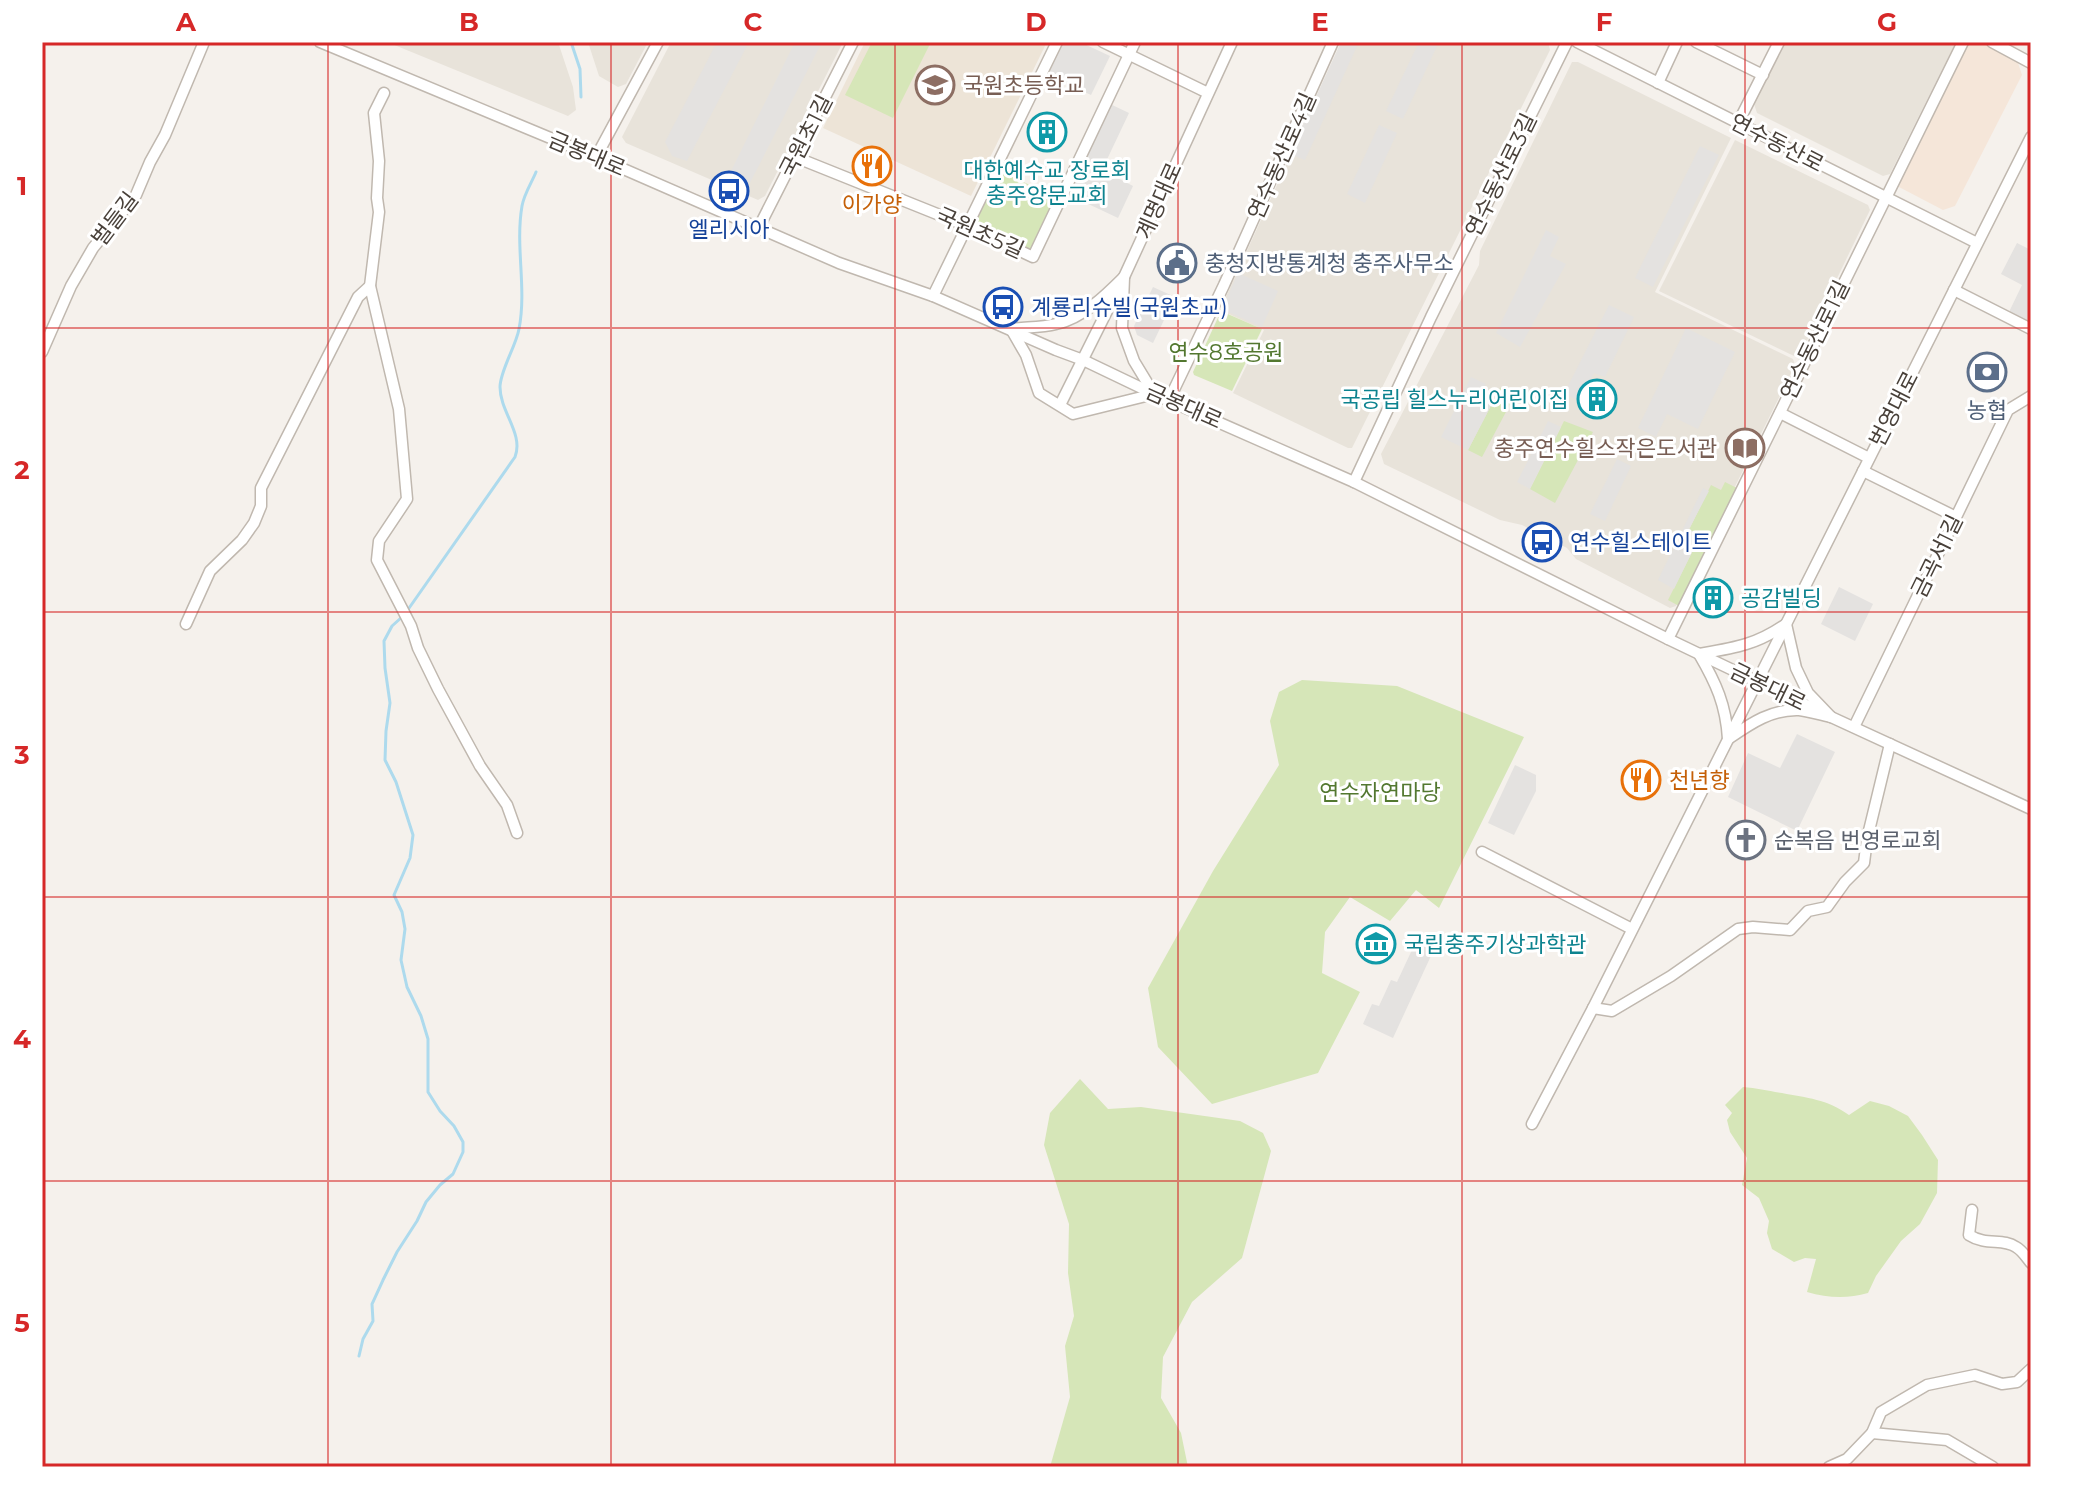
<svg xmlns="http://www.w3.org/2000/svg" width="2073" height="1509" font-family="Montserrat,'Noto Sans KR',sans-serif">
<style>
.residential{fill:#e8e3da}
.commercial{fill:#f5e6d9}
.education{fill:#ede4d7}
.green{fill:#d6e6b8}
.parking{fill:#e4e2e0}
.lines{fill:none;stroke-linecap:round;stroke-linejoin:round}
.stream{stroke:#addaed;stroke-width:3}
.minor-casing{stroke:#c0b8af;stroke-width:13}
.minor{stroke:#fff;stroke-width:10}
.grid{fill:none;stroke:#d62828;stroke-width:2;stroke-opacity:0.55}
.labels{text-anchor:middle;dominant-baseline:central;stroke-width:6;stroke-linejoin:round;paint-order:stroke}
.education-label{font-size:22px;fill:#785e54;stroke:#fff;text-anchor:start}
.street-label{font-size:22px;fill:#49413a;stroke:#fff}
.culture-label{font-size:22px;fill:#0d838f;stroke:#fff;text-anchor:start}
.food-label{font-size:22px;fill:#c56008;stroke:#fff}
.transit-label{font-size:22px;fill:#164399;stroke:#fff;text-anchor:start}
.service-label{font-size:22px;fill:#4e5e75;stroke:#fff;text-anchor:start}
.park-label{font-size:22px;fill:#537830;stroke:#fff}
.worship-label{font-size:22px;fill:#5b616d;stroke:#fff;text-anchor:start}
.neatline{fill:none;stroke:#d62828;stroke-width:3}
.grid-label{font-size:26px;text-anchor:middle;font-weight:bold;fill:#d62828}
</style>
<rect width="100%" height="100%" fill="#f5f1ec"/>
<g class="residential">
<polygon points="387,42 558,42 573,87 576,110 568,116"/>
<polygon points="588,42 648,42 626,84 618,87 599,76"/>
<polygon points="671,42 843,42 765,196 758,200 626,143 622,137"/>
<polygon points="1342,42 1548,42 1550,50 1352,448 1348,448 1233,393 1264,330 1220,310"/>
<polygon points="1786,42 1956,42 1890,174 1883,176 1757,113 1754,104"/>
<polygon points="1572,62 1578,62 1731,138 1655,292 1793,359 1795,365 1676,606 1670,608 1576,559 1567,548 1522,525 1500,520 1384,464 1381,454 1479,265 1480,251"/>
<polygon points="1735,140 1868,205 1870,210 1800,355 1794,356 1659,291"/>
</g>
<polygon class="commercial" points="1967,42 1982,42 2017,60 2022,75 1955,206 1943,210 1899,187 1897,180"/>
<polygon class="education" points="865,42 1047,42 971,196 823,128"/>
<g class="green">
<polygon points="872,42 931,42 893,118 845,95"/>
<polygon points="996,169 1057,198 1032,250 1028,252 973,226 972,220"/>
<polygon points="1221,311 1262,329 1232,391 1194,375 1193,372"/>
<polygon points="1506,386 1516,393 1482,457 1468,450 1500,388"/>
<polygon points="1564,421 1593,432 1555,503 1530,489"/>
<polygon points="1725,482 1737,488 1679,606 1668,600 1700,536 1689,530 1711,485 1721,490"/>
<polygon points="1302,680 1397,686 1524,737 1439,908 1416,890 1390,921 1350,897 1325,932 1322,973 1360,992 1318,1073 1212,1104 1158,1047 1148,988 1213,871 1279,765 1270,721 1279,692"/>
<polygon points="1080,1079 1108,1109 1141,1107 1240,1121 1263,1133 1271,1151 1242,1258 1192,1302 1163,1357 1161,1398 1181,1433 1188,1467 1050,1467 1070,1397 1065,1346 1074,1316 1068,1273 1069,1224 1044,1145 1050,1113"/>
<path d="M 1743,1087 C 1757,1088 1768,1091 1782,1093 C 1807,1098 1827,1099 1849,1115 L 1870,1101 L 1889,1106 L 1908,1116 L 1922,1135 L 1938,1160 L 1937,1193 L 1920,1224 L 1901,1241 L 1876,1276 L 1868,1293 C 1847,1299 1828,1298 1807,1292 L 1816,1259 L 1805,1258 L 1794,1262 L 1772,1249 L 1767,1233 L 1769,1221 L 1759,1198 L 1742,1185 L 1747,1158 L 1730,1132 L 1727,1120 L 1732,1113 L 1725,1105 Z"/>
</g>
<g class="parking">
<polygon points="717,42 749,42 687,161 672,156 665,142"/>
<polygon points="795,42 822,42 749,185 729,175"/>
<polygon points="1061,42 1080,42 1110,56 1091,95 1046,74"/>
<polygon points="1341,42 1359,42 1305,160 1290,154"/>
<polygon points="1419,42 1439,42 1403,119 1386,111"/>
<polygon points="1108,103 1129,113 1102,170 1133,186 1118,218 1065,193"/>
<polygon points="1379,125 1397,133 1365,203 1347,194"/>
<polygon points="1700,146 1719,155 1653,287 1635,278"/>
<polygon points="1546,230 1559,237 1550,256 1566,264 1520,347 1496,333"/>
<polygon points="2017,243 2031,250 2031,323 2009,312 2022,285 2001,274"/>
<polygon points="1238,273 1278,291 1262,327 1222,309"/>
<polygon points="1153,287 1175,297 1153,343 1137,335 1134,326"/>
<polygon points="1609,305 1634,317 1605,377 1594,373 1580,401 1564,394"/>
<polygon points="1686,328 1735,352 1698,429 1667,414 1656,437 1638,428"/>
<polygon points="1471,377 1486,384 1479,392 1494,400 1468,450 1441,437"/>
<polygon points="1548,421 1561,427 1530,489 1517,482"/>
<polygon points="1617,459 1631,466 1605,521 1590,514"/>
<polygon points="1703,488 1709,491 1689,529 1700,536 1674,589 1658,580"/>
<polygon points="1839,587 1873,604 1855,641 1821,624"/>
<polygon points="1797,734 1835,752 1797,831 1728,797 1748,753 1780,768"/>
<polygon points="1515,765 1536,775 1536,791 1514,835 1488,823"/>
<polygon points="1418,937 1436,945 1393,1038 1363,1024 1372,1004 1379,1006 1391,980 1397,982"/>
</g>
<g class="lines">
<g class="stream">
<polyline points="571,42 580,69 581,97"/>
<path d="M 407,611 L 515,457 C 524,434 500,412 500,387 C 500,371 516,346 519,329 C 527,288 515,247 522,206 C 524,194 532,182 536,172"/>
<polyline points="359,1356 363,1339 373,1321 372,1304 383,1280 397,1252 417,1221 426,1202 440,1185 453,1174 463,1152 463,1142 454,1126 440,1111 428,1092 428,1039 421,1016 407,987 401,960 405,929 402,912 394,895 410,858 413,835 396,782 385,760 386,731 390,703 385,668 384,641 392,626 402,617"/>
</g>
<g class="minor-casing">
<g id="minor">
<polyline points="320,42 596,157 839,263 933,296 1056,350 1083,360 1154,394 1354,482 1668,639 1831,717 2031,809"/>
<polyline points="1103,42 1208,93"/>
<polyline points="1577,42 1977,243"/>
<polyline points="1696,42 1763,75"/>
<polyline points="1992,42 2031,63"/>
<polyline points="1658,83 1677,42"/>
<polyline points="384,93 374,113 379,161 377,198 379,212 370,286 399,409 407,499 379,541 377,560 411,626 418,648 438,689 480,766 507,805 517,833"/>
<polyline points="1738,123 1779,42"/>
<polyline points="596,157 658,42"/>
<polyline points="795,157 967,226 1033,257 1135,42"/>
<polyline points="758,229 853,42"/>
<path d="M 1124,277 L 1122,328 L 1134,361 L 1154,394 L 1073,414 L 1039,393 L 1026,355 L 1011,329 C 1025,327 1041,328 1056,324 C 1083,318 1106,295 1124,277 Z"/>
<polyline points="1954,290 2031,329"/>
<polyline points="933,296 1057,42"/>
<polyline points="42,352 71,286 93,248 136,195 150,162 165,135 204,42"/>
<polyline points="1169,400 1224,285 1333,42"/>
<polyline points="1060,405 1124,277 1232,42"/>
<polyline points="1780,413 1869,458"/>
<polyline points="1863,471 1956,517"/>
<polyline points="1354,482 1431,317 1567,42"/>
<polyline points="186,624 210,571 242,540 254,523 261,506 261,488 358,297 370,286"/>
<path d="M 1786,624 L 1796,668 L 1808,693 L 1831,717 C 1820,715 1809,711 1799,710 C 1771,709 1750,724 1728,739 C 1726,705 1716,683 1699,654 C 1734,648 1756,645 1786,624 Z"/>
<polyline points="1668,639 1963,42"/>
<polyline points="1854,727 2008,410 2031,396"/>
<polyline points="1482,852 1632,929"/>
<polyline points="1593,1008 1612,1011 1671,976 1738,929 1753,927 1790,930 1808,911 1827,907 1845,882 1864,863 1867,839 1890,744"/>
<polyline points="1532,1124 1593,1008 2031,137"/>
<path d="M 1972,1210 L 1969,1235 C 1986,1246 2003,1238 2016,1247 C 2022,1250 2027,1258 2031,1263"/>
<polyline points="1872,1433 1947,1440 1993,1467"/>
<polyline points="1829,1467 1847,1459 1872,1433 1881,1412 1927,1385 1975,1375 2002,1384 2017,1382 2031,1369"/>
</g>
</g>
<use href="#minor" class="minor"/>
</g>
<path class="grid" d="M 328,42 L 328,1467M 611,42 L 611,1467M 895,42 L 895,1467M 1178,42 L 1178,1467M 1462,42 L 1462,1467M 1745,42 L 1745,1467M 42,328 L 2031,328M 42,612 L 2031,612M 42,897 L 2031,897M 42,1181 L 2031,1181"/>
<defs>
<g id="school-ring" transform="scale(2)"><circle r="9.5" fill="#fff" stroke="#8d6e63" stroke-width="1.5"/><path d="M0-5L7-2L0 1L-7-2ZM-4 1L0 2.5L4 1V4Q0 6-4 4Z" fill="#8d6e63"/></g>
<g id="building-ring" transform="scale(2)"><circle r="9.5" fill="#fff" stroke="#0f9aa8" stroke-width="1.5"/><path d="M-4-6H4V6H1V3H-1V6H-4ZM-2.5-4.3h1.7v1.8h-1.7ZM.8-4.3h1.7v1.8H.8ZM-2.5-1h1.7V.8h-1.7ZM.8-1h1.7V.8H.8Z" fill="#0f9aa8"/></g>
<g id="restaurant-ring" transform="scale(2)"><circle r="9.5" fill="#fff" stroke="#e8710a" stroke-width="1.5"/><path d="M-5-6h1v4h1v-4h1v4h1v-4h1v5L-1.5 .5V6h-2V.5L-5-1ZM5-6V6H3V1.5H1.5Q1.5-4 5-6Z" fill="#e8710a"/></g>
<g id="bus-ring" transform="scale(2)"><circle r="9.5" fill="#fff" stroke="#1a4fb4" stroke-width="1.5"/><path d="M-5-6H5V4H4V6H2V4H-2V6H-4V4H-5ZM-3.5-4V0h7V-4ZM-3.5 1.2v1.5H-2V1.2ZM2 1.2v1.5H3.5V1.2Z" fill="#1a4fb4"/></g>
<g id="civic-ring" transform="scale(2)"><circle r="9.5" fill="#fff" stroke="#5c6f8a" stroke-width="1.5"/><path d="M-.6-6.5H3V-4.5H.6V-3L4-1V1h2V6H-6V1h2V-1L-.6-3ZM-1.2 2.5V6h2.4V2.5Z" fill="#5c6f8a"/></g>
<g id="bank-ring" transform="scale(2)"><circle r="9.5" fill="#fff" stroke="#5c6f8a" stroke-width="1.5"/><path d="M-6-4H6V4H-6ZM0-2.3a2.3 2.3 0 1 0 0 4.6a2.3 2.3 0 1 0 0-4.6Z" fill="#5c6f8a"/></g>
<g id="library-ring" transform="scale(2)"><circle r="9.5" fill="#fff" stroke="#8d6e63" stroke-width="1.5"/><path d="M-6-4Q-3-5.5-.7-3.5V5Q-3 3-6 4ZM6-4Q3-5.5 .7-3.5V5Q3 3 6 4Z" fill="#8d6e63"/></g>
<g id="church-ring" transform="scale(2)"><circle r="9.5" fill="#fff" stroke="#6b7280" stroke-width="1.5"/><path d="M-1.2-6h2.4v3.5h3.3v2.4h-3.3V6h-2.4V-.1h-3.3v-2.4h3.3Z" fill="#6b7280"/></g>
<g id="museum-ring" transform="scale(2)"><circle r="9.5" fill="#fff" stroke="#0f9aa8" stroke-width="1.5"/><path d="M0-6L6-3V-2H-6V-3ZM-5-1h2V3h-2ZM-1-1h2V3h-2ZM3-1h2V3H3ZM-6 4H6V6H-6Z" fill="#0f9aa8"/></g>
</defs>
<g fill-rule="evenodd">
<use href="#school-ring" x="935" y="85"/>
<use href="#building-ring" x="1047" y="132"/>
<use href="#restaurant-ring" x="872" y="166"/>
<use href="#bus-ring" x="729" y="191"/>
<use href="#civic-ring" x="1177" y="263"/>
<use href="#bus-ring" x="1003" y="307"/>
<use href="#bank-ring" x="1987" y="372"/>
<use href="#building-ring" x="1597" y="399"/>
<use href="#library-ring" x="1745" y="448"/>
<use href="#bus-ring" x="1542" y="542"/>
<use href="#building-ring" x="1713" y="598"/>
<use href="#restaurant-ring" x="1641" y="780"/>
<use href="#church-ring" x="1746" y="840"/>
<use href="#museum-ring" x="1376" y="944"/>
</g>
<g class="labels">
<g class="education-label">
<text x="963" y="85">국원초등학교</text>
<text x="1717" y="448" text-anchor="end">충주연수힐스작은도서관</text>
</g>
<g class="street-label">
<text transform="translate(806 136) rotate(-63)">국원초1길</text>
<text transform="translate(1777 143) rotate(27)">연수동산로</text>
<text transform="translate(587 154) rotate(23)">금봉대로</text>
<text transform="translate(1282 156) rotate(-66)">연수동산로4길</text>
<text transform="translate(1501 175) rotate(-64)">연수동산로3길</text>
<text transform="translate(1159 201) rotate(-66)">계명대로</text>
<text transform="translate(115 219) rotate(-53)">벌들길</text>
<text transform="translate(980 233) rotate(24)">국원초5길</text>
<text transform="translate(1815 340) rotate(-64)">연수동산로1길</text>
<text transform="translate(1184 406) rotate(24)">금봉대로</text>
<text transform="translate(1894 409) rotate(-63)">번영대로</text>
<text transform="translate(1937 556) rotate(-64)">금곡서1길</text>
<text transform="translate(1768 687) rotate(26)">금봉대로</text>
</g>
<g class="culture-label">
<text x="1047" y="170" text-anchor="middle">대한예수교 장로회<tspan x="1047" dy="25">충주양문교회</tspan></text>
<text x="1569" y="399" text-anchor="end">국공립 힐스누리어린이집</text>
<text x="1741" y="598">공감빌딩</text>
<text x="1404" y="944">국립충주기상과학관</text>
</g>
<g class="food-label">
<text x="872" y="204">이가양</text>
<text x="1669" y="780" text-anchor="start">천년향</text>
</g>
<g class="transit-label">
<text x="729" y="229" text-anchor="middle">엘리시아</text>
<text x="1031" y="307">계룡리슈빌(국원초교)</text>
<text x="1570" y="542">연수힐스테이트</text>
</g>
<g class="service-label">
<text x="1205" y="263">충청지방통계청 충주사무소</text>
<text x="1987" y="410" text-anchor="middle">농협</text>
</g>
<g class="park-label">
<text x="1226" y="352">연수8호공원</text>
<text x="1380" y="792">연수자연마당</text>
</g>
<g class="worship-label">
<text x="1774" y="840">순복음 번영로교회</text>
</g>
</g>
<rect width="2073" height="1509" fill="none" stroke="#ffffff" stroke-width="88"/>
<rect x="44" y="44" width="1985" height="1421" class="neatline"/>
<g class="grid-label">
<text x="186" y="31">A</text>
<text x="469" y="31">B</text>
<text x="753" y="31">C</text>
<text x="1036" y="31">D</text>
<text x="1320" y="31">E</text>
<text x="1604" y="31">F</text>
<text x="1887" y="31">G</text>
<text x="22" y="195">1</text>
<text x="22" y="479">2</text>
<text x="22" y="764">3</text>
<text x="22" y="1048">4</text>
<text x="22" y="1332">5</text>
</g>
</svg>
